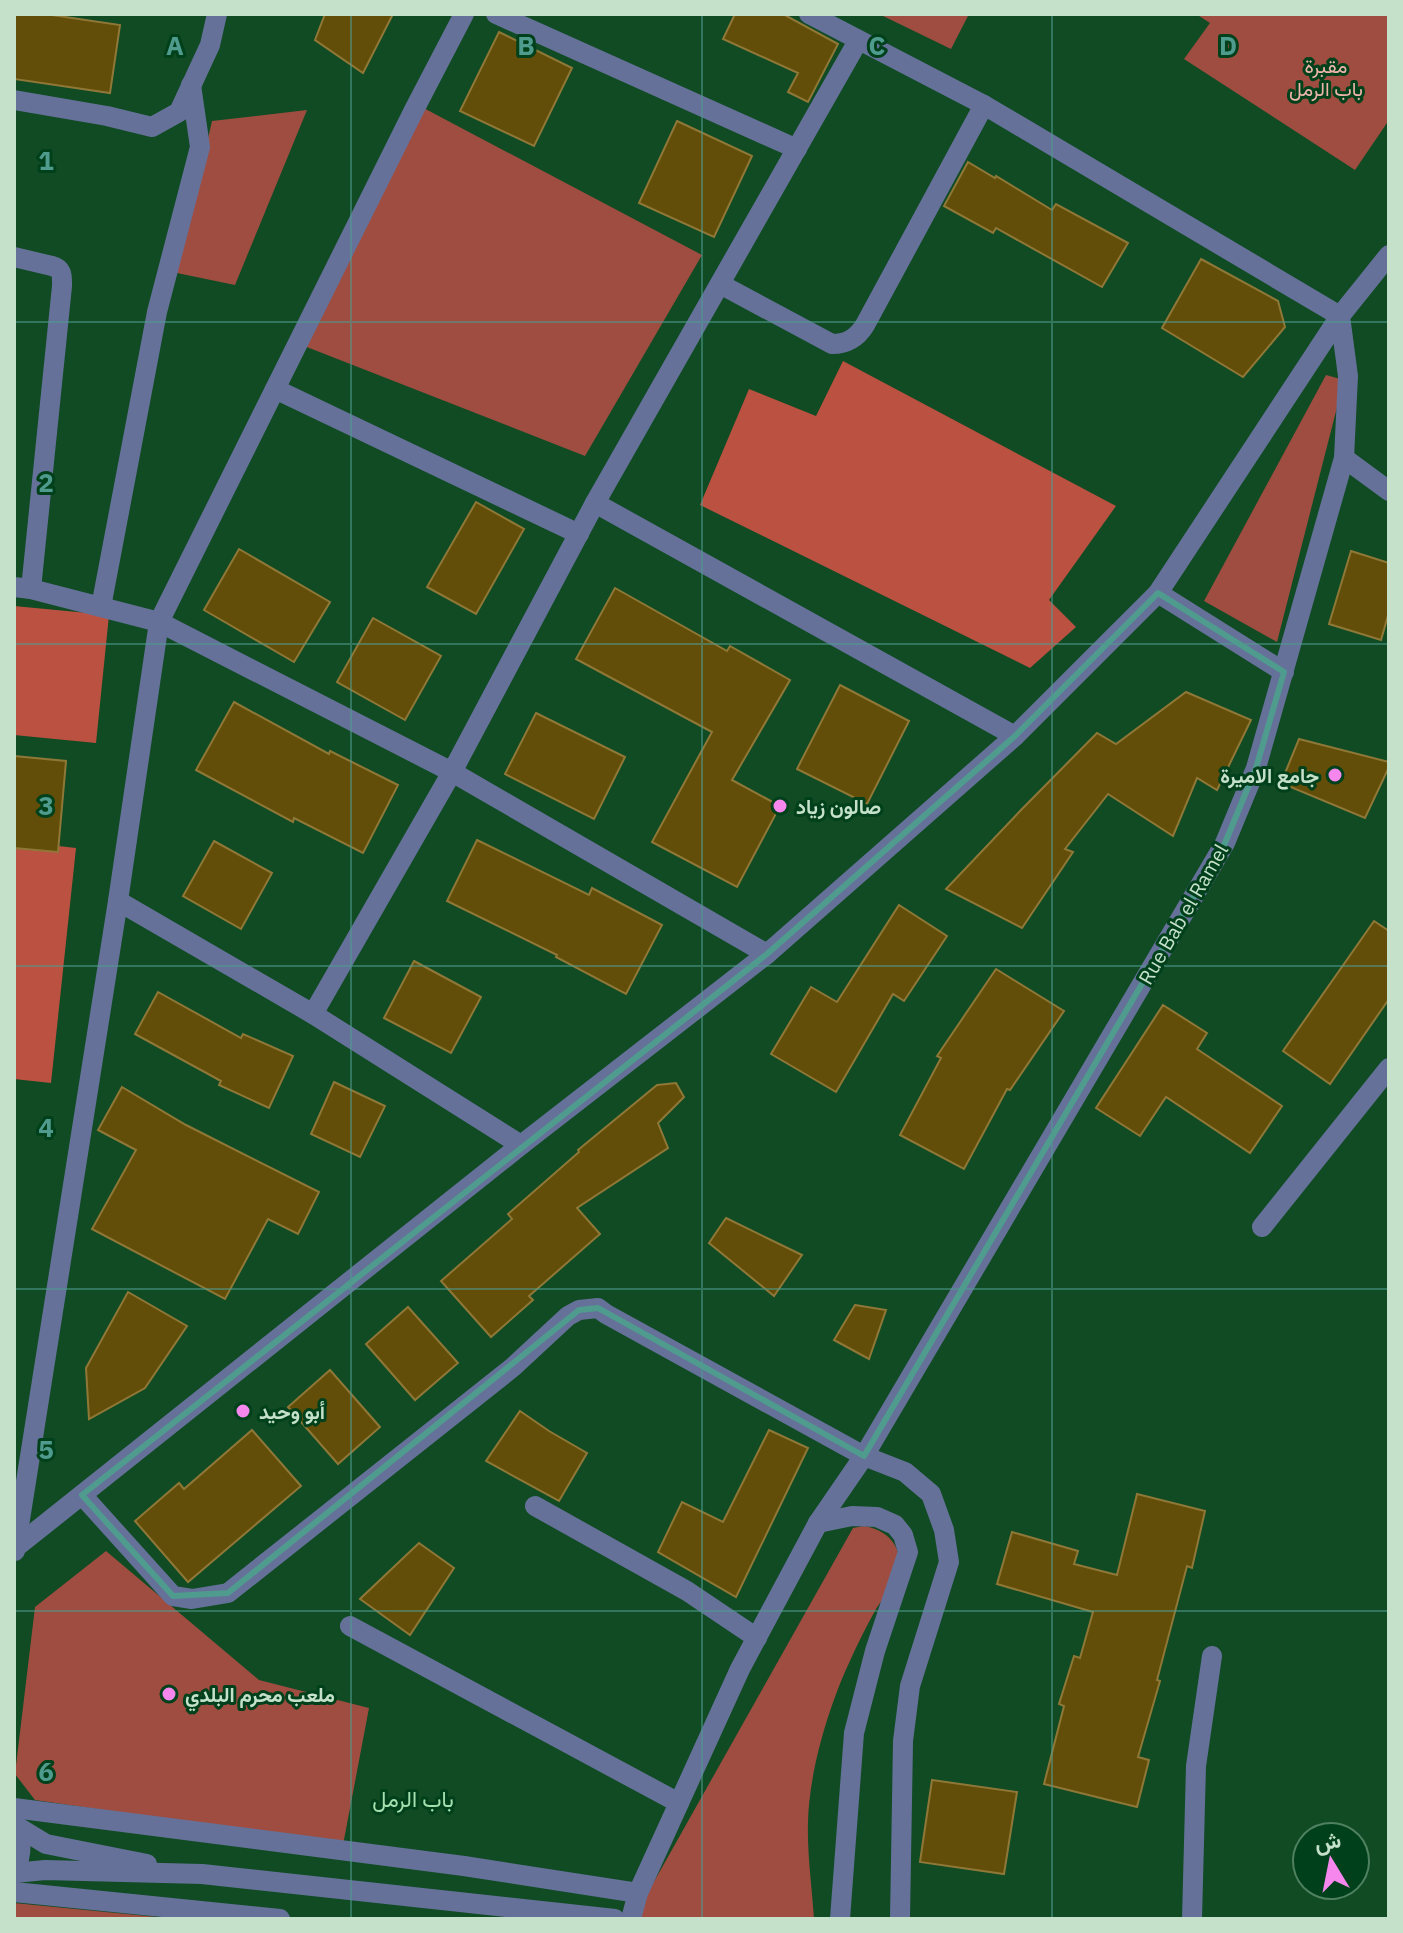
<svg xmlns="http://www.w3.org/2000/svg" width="1403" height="1933" font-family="'IBM Plex Sans',Vazirmatn,sans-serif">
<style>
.green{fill:#9f4d41}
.forest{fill:#bb5141}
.building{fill:#634e09;stroke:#8f7837;stroke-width:2}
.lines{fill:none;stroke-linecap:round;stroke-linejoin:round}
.minor{stroke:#657199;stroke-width:20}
.marked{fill:none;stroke:#4f9b8e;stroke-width:6;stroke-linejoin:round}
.grid{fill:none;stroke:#4f9b8e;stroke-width:2;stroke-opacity:0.55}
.poi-dot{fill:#f688ed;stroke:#00401a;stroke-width:3}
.labels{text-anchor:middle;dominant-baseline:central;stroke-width:6;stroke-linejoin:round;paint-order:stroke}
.park-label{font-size:20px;fill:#edb4aa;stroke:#00401a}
.poi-label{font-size:20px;font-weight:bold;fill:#c5e1ca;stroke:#00401a;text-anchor:start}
.street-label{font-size:20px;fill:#c5e1ca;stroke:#00401a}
.neighbourhood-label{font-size:22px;fill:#a6e0b1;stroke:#00401a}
.grid-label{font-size:26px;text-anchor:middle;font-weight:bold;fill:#4f9b8e;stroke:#00401a;stroke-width:6;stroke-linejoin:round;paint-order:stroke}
</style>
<rect width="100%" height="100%" fill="#104b24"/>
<g class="green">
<polygon points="879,14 969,14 951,49"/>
<polygon points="1196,14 1389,14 1389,120 1355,170 1184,59 1210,23"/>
<polygon points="416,104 702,255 585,456 294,342"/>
<polygon points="307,110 235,285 177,273 212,121"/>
<polygon points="1326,375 1344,380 1277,642 1204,601"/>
<path d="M 864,1526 C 888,1530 904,1547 898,1573 C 895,1585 883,1598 876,1609 C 866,1627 857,1645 849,1663 C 828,1708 809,1773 808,1822 C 807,1854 812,1887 814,1919 L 633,1919 L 853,1528 Z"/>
<polygon points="106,1551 259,1680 369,1708 343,1845 35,1800 15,1774 35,1607"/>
<polygon points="14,1903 177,1919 14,1919"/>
</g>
<g class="forest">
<polygon points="843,361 1116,506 1049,600 1076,627 1030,668 700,505 749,389 816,416"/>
<polygon points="14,606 109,615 96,743 14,735"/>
<polygon points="14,841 76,848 51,1083 14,1079"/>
</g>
<g class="building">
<polygon points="14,14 45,14 120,25 110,93 14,79"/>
<polygon points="325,14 393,14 363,73 315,40"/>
<polygon points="735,14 783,14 838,44 808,102 788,92 798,73 723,39"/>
<polygon points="499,32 572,68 534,146 460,111"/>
<polygon points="677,121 752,156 714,237 639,203"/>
<polygon points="968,162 995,178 996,176 1052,210 1056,204 1128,243 1102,287 996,228 993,233 944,206"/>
<polygon points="1201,259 1278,301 1285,327 1243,377 1162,328"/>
<polygon points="476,502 524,529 476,614 427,587"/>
<polygon points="239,549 330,602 294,662 204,610"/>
<polygon points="1351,551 1389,563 1389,612 1381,640 1329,624"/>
<polygon points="615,588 727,651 730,646 790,680 732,780 780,806 737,887 652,842 712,732 576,659"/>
<polygon points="373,618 441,656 405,720 337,682"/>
<polygon points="840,685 909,721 867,804 797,769"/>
<polygon points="1186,692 1251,720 1217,790 1197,778 1173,836 1108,794 1065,849 1073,852 1022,928 946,889 1022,809 1097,733 1116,744"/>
<polygon points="234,702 329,754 330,751 398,785 363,853 294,818 293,822 196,770"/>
<polygon points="536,713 625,757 594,819 505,774"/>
<polygon points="1299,739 1389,762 1389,767 1365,818 1281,783"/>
<polygon points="14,756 66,761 58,852 14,848"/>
<polygon points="477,840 589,895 592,888 662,925 626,994 556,957 557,955 447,901"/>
<polygon points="214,841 272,873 241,929 183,896"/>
<polygon points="899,905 947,936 904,1001 893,994 836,1092 771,1054 811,987 837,1002"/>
<polygon points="1374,921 1389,931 1389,999 1330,1084 1283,1051"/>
<polygon points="414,961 481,997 451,1053 384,1018"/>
<polygon points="996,969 1064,1011 1010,1090 1007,1089 964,1169 900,1135 941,1058 937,1056"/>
<polygon points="158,992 241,1038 243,1034 293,1056 269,1108 219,1085 221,1081 135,1034"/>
<polygon points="1163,1005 1207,1033 1197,1049 1282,1106 1250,1153 1166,1097 1140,1136 1096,1108"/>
<polygon points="334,1082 385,1106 360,1157 311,1134"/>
<polygon points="676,1083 684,1097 658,1123 668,1148 577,1208 600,1234 529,1296 533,1300 491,1337 441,1281 512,1219 508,1214 579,1152 578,1150 657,1085"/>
<polygon points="122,1087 186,1125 319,1192 298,1234 268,1219 225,1299 92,1229 136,1150 98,1130"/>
<polygon points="726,1218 802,1255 774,1296 709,1243"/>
<polygon points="128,1292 187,1326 145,1388 89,1419 86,1368"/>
<polygon points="855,1305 886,1310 869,1359 834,1340"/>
<polygon points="408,1307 458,1363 415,1400 366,1344"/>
<polygon points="330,1370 380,1427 338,1464 288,1407"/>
<polygon points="520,1411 549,1431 587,1453 559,1501 486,1461"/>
<polygon points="252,1430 301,1486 188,1582 135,1521 179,1483 184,1489"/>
<polygon points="769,1430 808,1448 736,1597 658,1552 682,1502 723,1522"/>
<polygon points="1137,1494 1205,1511 1192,1568 1187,1566 1157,1680 1160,1681 1138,1757 1149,1760 1137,1807 1044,1784 1064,1706 1059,1704 1074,1656 1080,1658 1093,1612 997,1584 1012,1532 1078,1551 1074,1564 1117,1575"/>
<polygon points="419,1543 454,1568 410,1635 360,1599"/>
<polygon points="932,1780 1017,1792 1004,1874 920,1862"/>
</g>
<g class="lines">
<g class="minor">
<polyline points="496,14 797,149"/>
<polyline points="14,100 107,116 152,127 179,112 210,45 217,14"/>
<path d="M 14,257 L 52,266 C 63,269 62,276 62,286 L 31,589"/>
<path d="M 720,284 L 832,344 C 847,344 857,338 865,325 L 984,105"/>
<polyline points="275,389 579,534"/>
<polyline points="1344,458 1389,491"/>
<polyline points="595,503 1015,736"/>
<polyline points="14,587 31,589 159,622 452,772 767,954"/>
<polyline points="1158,593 1284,672"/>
<polyline points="101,607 157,312 200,147 191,85"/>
<polyline points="118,901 313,1014 521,1145"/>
<polyline points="313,1014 452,772 595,503 858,41"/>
<polyline points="1262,1227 1389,1068"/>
<polyline points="82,1495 173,1596 192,1599 228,1593 513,1367 568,1316 579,1310 598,1308 606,1314 864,1456 905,1472 931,1494 944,1530 949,1562 910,1686 903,1741 900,1919"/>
<polyline points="535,1506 687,1591 757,1638"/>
<polyline points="818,1523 852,1516 877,1517 895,1525 903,1535 908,1552 875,1651 854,1733 840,1919"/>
<polyline points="15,1548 521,1145 767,954 1015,736 1158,593 1340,316 984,105 809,14"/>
<polyline points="15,1551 118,901 159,622 414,110 464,14"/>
<polyline points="350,1626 679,1803"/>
<polyline points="14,1808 464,1866 638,1893"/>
<polyline points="18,1827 46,1844 147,1864"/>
<polyline points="14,1873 45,1870 202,1874 615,1919"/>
<path d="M 14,1874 C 22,1856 24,1839 14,1820"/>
<polyline points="14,1892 280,1919"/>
<polyline points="631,1919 638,1893 740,1669 818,1523 864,1456 1225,843 1256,768 1344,458 1348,376 1340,316 1389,255"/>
<polyline points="1192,1919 1196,1766 1212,1656"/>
</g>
</g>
<path class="marked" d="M 1158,593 L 1284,672 L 1256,768 L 1225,843 L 864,1456 L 598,1308 L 579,1310 L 228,1593 L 173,1596 L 82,1495 L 767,954 L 1015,736 Z"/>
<path class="grid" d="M 351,14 L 351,1919M 702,14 L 702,1919M 1052,14 L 1052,1919M 14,322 L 1389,322M 14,644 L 1389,644M 14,966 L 1389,966M 14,1289 L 1389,1289M 14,1611 L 1389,1611"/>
<g class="poi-dot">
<circle cx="1335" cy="775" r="8"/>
<circle cx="780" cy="806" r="8"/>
<circle cx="243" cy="1411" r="8"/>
<circle cx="169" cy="1694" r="8"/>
</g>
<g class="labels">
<g class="park-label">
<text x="1326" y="65">مقبرة<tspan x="1326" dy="23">باب الرمل</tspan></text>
</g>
<g class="poi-label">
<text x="1319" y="775" text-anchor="end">جامع الاميرة</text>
<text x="796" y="806">صالون زياد</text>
<text x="259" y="1411">أبو وحيد</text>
<text x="185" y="1694">ملعب محرم البلدي</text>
</g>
<g class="street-label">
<text transform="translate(1183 914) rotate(-60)">Rue Bab el Ramel</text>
</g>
<g class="neighbourhood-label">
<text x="413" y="1798">باب الرمل</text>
</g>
</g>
<g class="grid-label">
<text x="175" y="55">A</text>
<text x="526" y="55">B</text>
<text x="877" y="55">C</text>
<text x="1228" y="55">D</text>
<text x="46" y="170">1</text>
<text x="46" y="492">2</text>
<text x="46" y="815">3</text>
<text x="46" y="1137">4</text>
<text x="46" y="1459">5</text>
<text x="46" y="1781">6</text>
</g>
<rect width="1403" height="1933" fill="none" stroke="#c5e1ca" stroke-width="32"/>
<g transform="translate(1331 1861) rotate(350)"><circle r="38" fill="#00401a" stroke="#4f8060" stroke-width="2"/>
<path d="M0-6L14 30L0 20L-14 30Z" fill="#f688ed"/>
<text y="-12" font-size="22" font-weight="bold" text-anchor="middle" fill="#c5e1ca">ش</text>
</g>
</svg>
